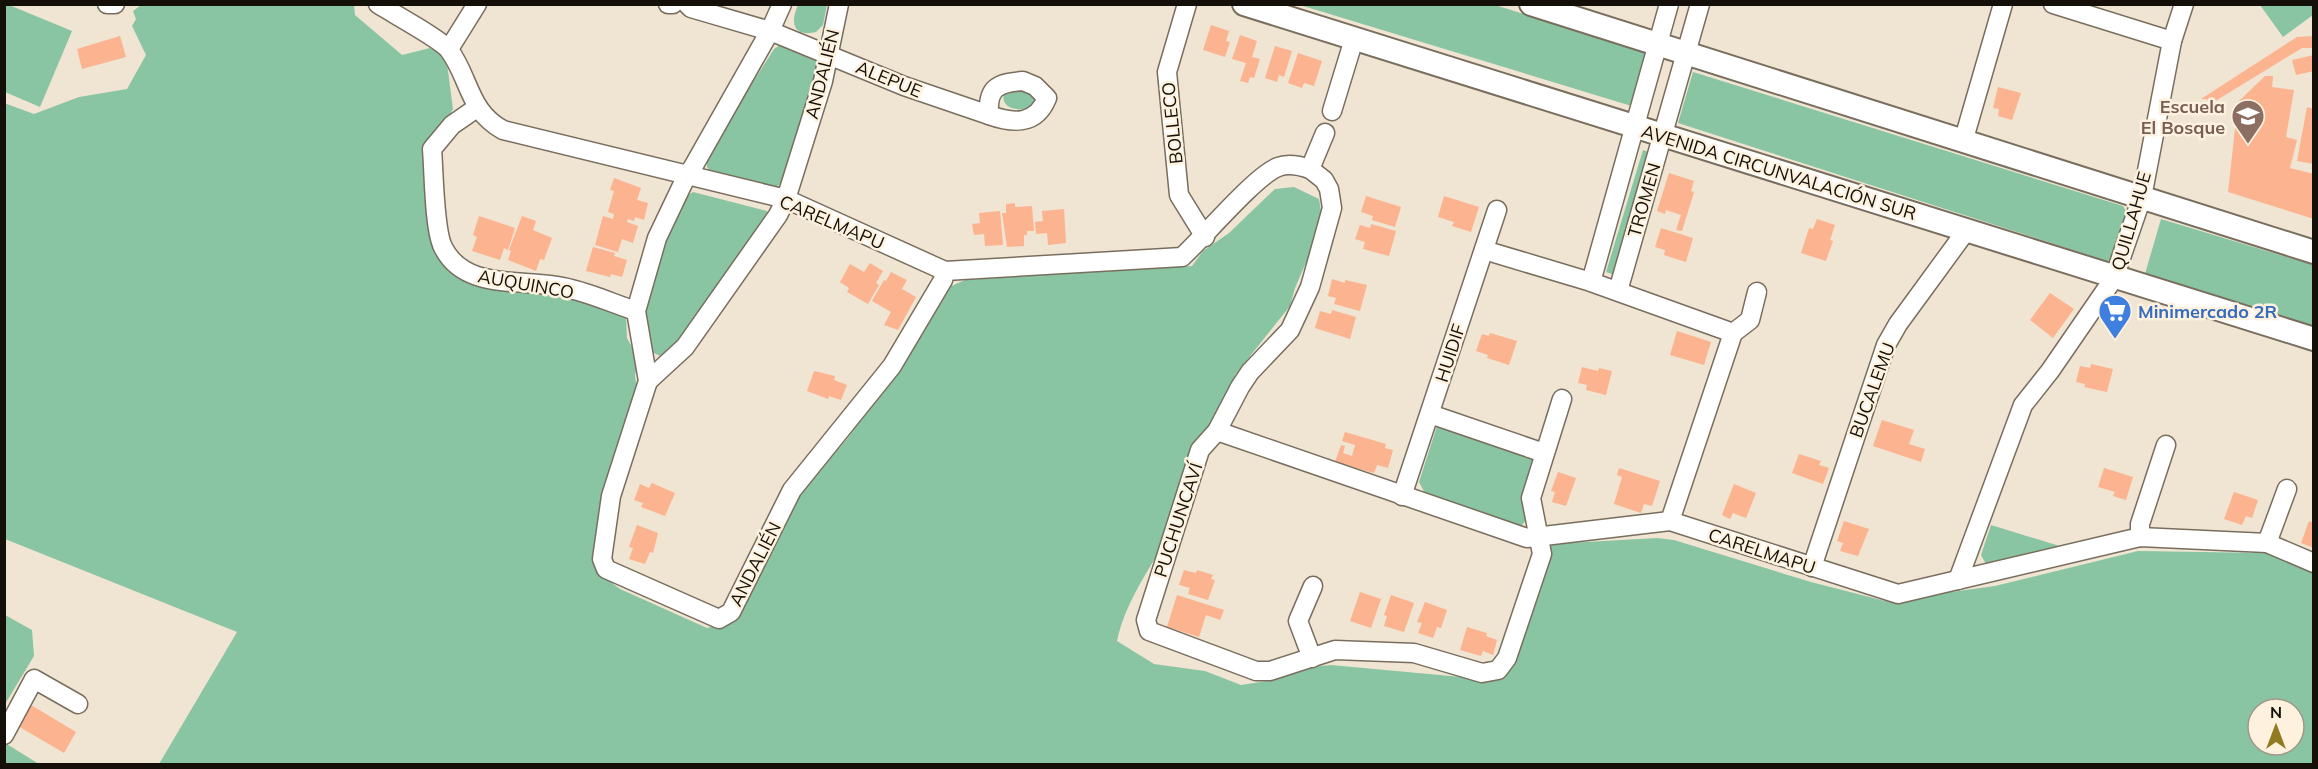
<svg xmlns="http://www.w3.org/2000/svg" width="2318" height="769" font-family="Mulish,sans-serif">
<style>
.green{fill:#89c5a2;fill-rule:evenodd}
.building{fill:#fcb390}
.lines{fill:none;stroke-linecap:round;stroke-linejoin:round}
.minor-casing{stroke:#796e5e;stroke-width:21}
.major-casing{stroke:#796e5e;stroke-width:26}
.minor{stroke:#fff;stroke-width:18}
.major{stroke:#fff;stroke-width:22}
.labels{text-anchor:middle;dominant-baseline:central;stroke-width:5;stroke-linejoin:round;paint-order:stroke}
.street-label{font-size:18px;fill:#141009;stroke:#fef2df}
.education-label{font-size:18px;font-weight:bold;fill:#785e54;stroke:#fef2df;text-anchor:end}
.shop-label{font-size:18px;font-weight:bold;fill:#366cbe;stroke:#fef2df;text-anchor:start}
</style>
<rect width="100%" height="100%" fill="#f0e4d2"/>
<g class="green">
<polygon points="4,5 9,5 72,31 40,107 5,92"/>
<path d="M 141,5 L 354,5 L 355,15 L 402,55 L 430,48 L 446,56 L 453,109 L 451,112 L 452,117 L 442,128 L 434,249 L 466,282 L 569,296 L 626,317 L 627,338 L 638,359 L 635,376 L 642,419 L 621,482 L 606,558 L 613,584 L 620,589 L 707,628 L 734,620 L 797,496 L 847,439 L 911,351 L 949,287 L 965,280 L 1192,266 L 1203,251 L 1229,233 L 1275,189 L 1294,187 L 1319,199 L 1323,223 L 1295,288 L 1290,306 L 1235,375 L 1240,389 C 1216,437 1194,486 1169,534 C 1150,569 1125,602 1117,641 L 1154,664 L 1205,671 L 1241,685 L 1273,680 L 1320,666 L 1331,665 L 1494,680 L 1511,647 L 1538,574 L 1533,545 L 1657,538 L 1674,540 L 1811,582 L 1885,601 L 1995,586 L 2138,551 L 2265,553 L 2313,570 L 2313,764 L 159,764 L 237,632 L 5,539 L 4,103 L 34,114 L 79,97 L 127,89 L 146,55 L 132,26 L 136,19 L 133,11 ZM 2258,709 L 2294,709 L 2294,745 L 2258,745 Z"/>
<path d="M 798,5 L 827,5 L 823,25 L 816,32 C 793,37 790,23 798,5 Z"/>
<polygon points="1300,5 1495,5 1652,54 1638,108"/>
<polygon points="2260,5 2313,5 2313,15 2283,37"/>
<polygon points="780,45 816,57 819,76 785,180 774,189 714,176 707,167 707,154 774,49"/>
<polygon points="1693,72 2123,206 2131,220 2117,259 2107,261 1678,123"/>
<path d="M 1015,91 L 1024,92 L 1035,98 L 1035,104 C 1025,113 999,111 1004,93 Z"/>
<polygon points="1643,150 1654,154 1615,275 1606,272"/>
<polygon points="693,192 767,211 768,216 681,338 671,349 660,356 650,351 644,333 647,305 662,248 682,199"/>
<polygon points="2161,219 2313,265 2313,328 2145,274"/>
<polygon points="1437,426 1531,456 1534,463 1528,518 1522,525 1510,524 1426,495 1419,482"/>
<polygon points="1991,525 2066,548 1987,566 1981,555"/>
<polygon points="5,615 32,630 34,656 5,704"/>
<polygon points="5,743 39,764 5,764"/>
</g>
<g class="building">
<polygon points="1211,25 1229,31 1226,41 1230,42 1225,57 1203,50"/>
<polygon points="1240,35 1257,41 1252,57 1260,59 1254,78 1250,77 1248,83 1240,81 1246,63 1232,59"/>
<polygon points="120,36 126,57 82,69 77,49"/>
<polygon points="2314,36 2314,48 2302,48 2217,100 2201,99 2297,37"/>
<polygon points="1275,46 1292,51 1284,77 1279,75 1277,82 1265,78"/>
<polygon points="1298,53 1322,61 1314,86 1304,83 1302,88 1288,83"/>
<polygon points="2314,55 2314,71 2296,75 2292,60"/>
<polygon points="2265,76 2273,76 2272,87 2294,90 2286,137 2297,140 2290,168 2314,174 2314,219 2228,192 2238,102"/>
<polygon points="1998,87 2021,93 2012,120 1998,116 1999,109 1993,108"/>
<polygon points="2307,107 2314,109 2314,164 2297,161"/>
<polygon points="1669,173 1694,181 1691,191 1694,192 1682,231 1676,230 1681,215 1666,210 1665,214 1657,211"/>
<polygon points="614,178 641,188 637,200 648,203 644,220 635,217 634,221 628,219 627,222 638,226 633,243 622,239 618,252 595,245 603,216 613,219 614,214 608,212 614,191 610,190"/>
<polygon points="1366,196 1401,207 1395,227 1372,220 1373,216 1361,212"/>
<polygon points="1444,196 1479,207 1471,232 1452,226 1454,222 1438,217"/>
<polygon points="1015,203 1015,207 1032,206 1034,231 1027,231 1027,235 1024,235 1024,246 1007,247 1002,213 1006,213 1006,204"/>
<polygon points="1064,209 1066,243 1048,245 1047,233 1036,234 1035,222 1043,221 1042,211"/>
<polygon points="1000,211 1003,245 985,246 984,234 974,235 972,224 980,223 979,213"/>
<polygon points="479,216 515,228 508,250 504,248 500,260 472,251 477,237 473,235"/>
<polygon points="522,216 536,221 533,230 552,238 544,260 540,259 536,271 508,260 511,251 509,250"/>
<polygon points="1817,219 1835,225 1830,240 1833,241 1826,261 1801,253 1809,228 1813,229"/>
<polygon points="1371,224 1396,231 1389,256 1363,249 1365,242 1355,239 1360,225 1370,228"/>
<polygon points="1661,228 1693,238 1686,262 1664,255 1665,250 1655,247"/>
<polygon points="593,247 615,253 614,256 627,260 622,277 611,274 610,277 586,271"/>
<polygon points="870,263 883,271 876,283 879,285 868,304 847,292 849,288 840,282 850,264 864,272"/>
<polygon points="891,272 907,280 902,289 916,297 898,330 884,325 891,312 872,301 884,280 886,281"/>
<polygon points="1332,279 1345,283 1345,280 1367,285 1360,311 1334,304 1336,298 1328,296"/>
<polygon points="2050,293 2074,309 2053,338 2030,320"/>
<polygon points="1332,310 1356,317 1350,339 1315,328 1320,311 1331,314"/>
<polygon points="1677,331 1711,342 1704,365 1670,355"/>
<polygon points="1490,333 1517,341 1509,365 1487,358 1488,355 1476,351 1482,334 1489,336"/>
<polygon points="2091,364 2113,369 2107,392 2084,387 2085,384 2076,382 2080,366 2090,368"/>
<polygon points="1582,367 1598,371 1599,368 1612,371 1606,395 1586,390 1587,385 1578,383"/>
<polygon points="814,371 835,376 834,380 847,385 841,400 829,396 828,399 807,391"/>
<polygon points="1882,420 1914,430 1909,444 1925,449 1921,462 1873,446"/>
<polygon points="1345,432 1386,444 1385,448 1393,450 1388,468 1377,465 1374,473 1335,462 1341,445 1345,446 1343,453 1352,456 1355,445 1342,441"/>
<polygon points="1799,454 1821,461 1819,465 1829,468 1823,484 1792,473"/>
<polygon points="1619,468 1660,481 1652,506 1644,504 1641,513 1614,504 1622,477 1617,475"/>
<polygon points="2104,468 2133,477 2126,500 2113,496 2115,492 2098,487"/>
<polygon points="1558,472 1576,478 1566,506 1552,502 1555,492 1551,491"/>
<polygon points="652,483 675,493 665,516 641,507 643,503 634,500 640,484 649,488"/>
<polygon points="1734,484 1756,493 1746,518 1733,513 1730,519 1722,515"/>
<polygon points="2234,492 2258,500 2252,518 2246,516 2242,525 2224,519"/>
<polygon points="1844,521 1869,529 1858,556 1840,551 1843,543 1837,541"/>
<polygon points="2309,521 2314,523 2314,548 2301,543"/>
<polygon points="637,525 658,533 653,553 650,552 645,564 629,559 633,548 629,547"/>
<polygon points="1184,570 1196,573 1197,570 1213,575 1211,579 1215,580 1208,600 1188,594 1190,588 1179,585"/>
<polygon points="1360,592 1381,599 1371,628 1350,621"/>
<polygon points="1177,595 1224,610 1220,620 1206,615 1199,637 1167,627"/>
<polygon points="1391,595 1414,603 1404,632 1384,626 1387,616 1384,615"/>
<polygon points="1425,602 1447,610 1441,628 1437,627 1433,638 1418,633 1422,623 1417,622"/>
<polygon points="1467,627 1487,633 1486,636 1497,640 1493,655 1483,651 1481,656 1460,650"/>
<polygon points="31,705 76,732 64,753 18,726"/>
</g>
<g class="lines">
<g class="minor-casing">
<g id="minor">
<polyline points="107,4 115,4"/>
<path d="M 378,4 C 392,13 442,40 449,50 C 470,78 468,111 503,130 L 786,199 L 945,271 L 1182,257 C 1204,237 1255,176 1278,167 C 1288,163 1301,166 1310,169"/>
<polyline points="668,4 673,4"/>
<polyline points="687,4 691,8 770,31 904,86 989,115"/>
<polyline points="782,4 770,31 693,167 687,175 657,238 636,311 648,381 611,496 602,559 606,569 719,619 731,612 792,490 892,366 943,280 945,271"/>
<polyline points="1187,4 1167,72 1179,195 1205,237"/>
<polyline points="2053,4 2172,41"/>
<polyline points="449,49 477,4"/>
<path d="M 1023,81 L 1035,86 L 1047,98 C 1036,125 1014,124 989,115 C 987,87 998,83 1023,81 Z"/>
<path d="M 478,107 L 452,125 L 432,149 C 434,173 434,225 442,245 C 462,290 518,279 557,286 C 584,290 611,303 636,311"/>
<polyline points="1332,111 1354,39"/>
<polyline points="1325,133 1310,169 1324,180 1329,189 1332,208 1310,287 1290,330 1250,372 1240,387 1217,431 1200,450 1146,620 1149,631 1256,671 1270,671 1335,650 1414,653 1482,673 1498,670 1507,658 1542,554 1531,498 1562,399"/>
<polyline points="1963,142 2003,4"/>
<polyline points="1484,250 1591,282 1733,333 1670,521"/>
<polyline points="1591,282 1669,4"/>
<polyline points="1618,291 1700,4"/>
<polyline points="1733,333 1750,320 1757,292"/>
<polyline points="648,381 685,347 778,215 786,199 823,81 839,4"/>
<polyline points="1430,414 1544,453"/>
<polyline points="1217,431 1527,538 1670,521 1898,594 2140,537 2267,543 2314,563"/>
<polyline points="1402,496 1497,210"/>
<polyline points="2140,537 2140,524 2166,445"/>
<polyline points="2267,543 2287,489"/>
<polyline points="1812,567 1886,345 1898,324 1966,231"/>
<polyline points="1958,580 2023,405 2050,371 2114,278 2142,197 2172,41 2184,4"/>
<polyline points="1312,658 1298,621 1313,586"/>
<polyline points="4,735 34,679 78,704"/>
</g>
</g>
<g class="major-casing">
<g id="major">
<polyline points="1244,4 2314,339"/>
<polyline points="1531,4 2314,252"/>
</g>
</g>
<use href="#minor" class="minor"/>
<use href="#major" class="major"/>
</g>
<defs>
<g id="school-pin" transform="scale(1.725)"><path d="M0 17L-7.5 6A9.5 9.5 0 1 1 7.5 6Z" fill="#8d6e63" stroke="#fef2df"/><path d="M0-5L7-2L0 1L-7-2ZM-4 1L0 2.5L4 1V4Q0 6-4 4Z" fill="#fff"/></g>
<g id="supermarket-pin" transform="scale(1.725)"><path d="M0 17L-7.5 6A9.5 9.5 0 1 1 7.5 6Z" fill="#3f7fe0" stroke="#fef2df"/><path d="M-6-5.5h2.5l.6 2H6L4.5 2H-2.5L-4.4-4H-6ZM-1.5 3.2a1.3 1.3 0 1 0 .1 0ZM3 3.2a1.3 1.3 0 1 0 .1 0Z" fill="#fff"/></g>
</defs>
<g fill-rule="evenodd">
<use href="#school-pin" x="2248" y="116"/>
<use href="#supermarket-pin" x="2115" y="311"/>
</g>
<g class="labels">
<g class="street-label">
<text transform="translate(822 74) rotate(-76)">ANDALIÉN</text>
<text transform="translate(889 79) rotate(22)">ALEPUE</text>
<text transform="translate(1172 123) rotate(-96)">BOLLECO</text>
<text transform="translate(1779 172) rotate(17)">AVENIDA CIRCUNVALACIÓN SUR</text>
<text transform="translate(1644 200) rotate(-74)">TROMEN</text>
<text transform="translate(2131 221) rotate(-74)">QUILLAHUE</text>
<text transform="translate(832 222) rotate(23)">CARELMAPU</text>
<text transform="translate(526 284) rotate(10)">AUQUINCO</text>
<text transform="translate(1450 353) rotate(-72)">HUIDIF</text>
<text transform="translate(1872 390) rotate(-70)">BUCALEMU</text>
<text transform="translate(1178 520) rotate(-72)">PUCHUNCAVÍ</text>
<text transform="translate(1762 551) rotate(18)">CARELMAPU</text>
<text transform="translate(755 564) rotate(-63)">ANDALIÉN</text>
</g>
<g class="education-label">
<text x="2225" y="106">Escuela<tspan x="2225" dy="21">El Bosque</tspan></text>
</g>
<g class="shop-label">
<text x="2138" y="311">Minimercado 2R</text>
</g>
</g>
<rect width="2318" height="769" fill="none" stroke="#141009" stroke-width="12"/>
<g transform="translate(2276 727)"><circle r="28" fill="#fef2df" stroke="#a09889" stroke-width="1.5"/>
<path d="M0-4.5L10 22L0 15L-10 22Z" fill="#917a20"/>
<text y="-9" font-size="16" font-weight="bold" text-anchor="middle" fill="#141009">N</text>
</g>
</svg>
